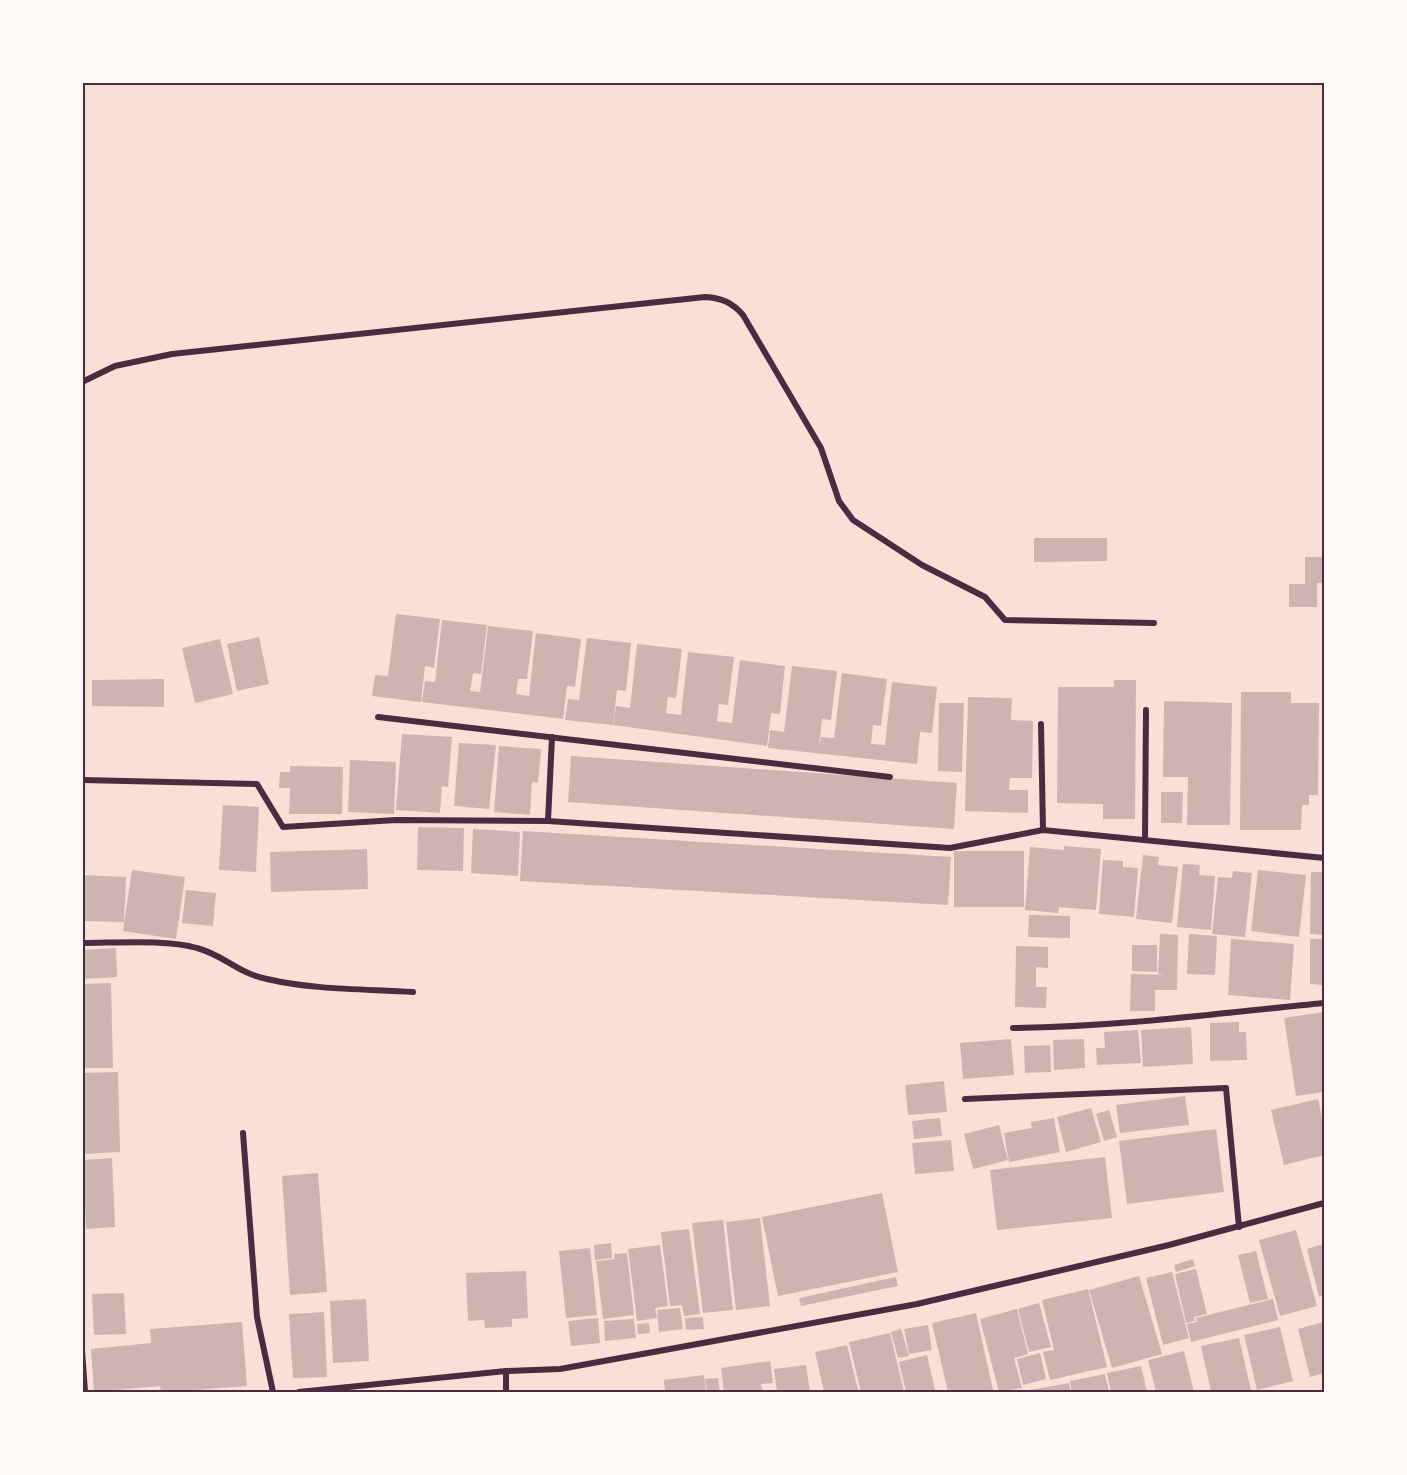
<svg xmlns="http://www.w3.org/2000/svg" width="1407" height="1475" font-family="Inter,sans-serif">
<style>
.building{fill:#ccb4b1}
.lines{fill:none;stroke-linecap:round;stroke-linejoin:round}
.minor{stroke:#4a2c40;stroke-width:6}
.neatline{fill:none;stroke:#4a2c40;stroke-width:2}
</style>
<rect width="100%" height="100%" fill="#f7e1d7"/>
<g class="building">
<polygon points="1034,538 1107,538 1107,561 1034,562"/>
<polygon points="1305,557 1324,557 1324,583 1317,583 1317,607 1289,607 1289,584 1305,584"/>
<polygon points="396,614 440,619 434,668 425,666 421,702 372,696 375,675 388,676"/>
<polygon points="442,620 487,625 481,674 473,673 470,691 480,692 488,626 533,631 527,679 518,679 516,694 529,696 536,633 581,639 575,687 567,686 563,719 422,702 425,681 435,682"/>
<polygon points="259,637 269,684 237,691 227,644"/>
<polygon points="587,638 631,643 626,691 617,690 613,725 565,720 568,699 579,700"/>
<polygon points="220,639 233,694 195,703 182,648"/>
<polygon points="637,644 682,649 676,698 668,697 666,713 681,715 688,652 734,657 728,705 719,704 717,721 732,723 740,660 785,666 780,714 771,713 767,746 613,725 616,706 630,708"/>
<polygon points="792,666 837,671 831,720 822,719 819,747 821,737 834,738 842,673 887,679 881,726 873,725 871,744 885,745 892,682 937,687 932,733 920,732 917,764 768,748 770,730 784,732"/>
<polygon points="164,679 164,707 92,706 92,680"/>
<polygon points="1114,680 1136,680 1135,819 1103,819 1103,804 1057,803 1058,687 1114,687"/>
<polygon points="1241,692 1291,692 1291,703 1319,703 1318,795 1309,795 1309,805 1302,805 1301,830 1240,830"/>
<polygon points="968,697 1012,698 1011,720 1033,721 1032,778 1010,778 1009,790 1028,790 1028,813 965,811"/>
<polygon points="1164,701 1232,703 1230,825 1187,825 1188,777 1163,777"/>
<polygon points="939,703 964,703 962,772 938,771"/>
<polygon points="402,734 452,737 448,787 442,786 440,813 396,810"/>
<polygon points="459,743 496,745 489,809 454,806"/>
<polygon points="499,746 541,749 538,783 532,782 530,815 494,812"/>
<polygon points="571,756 957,783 954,829 568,802"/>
<polygon points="350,760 396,762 394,814 348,812"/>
<polygon points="290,766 343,767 342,814 289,814 290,788 279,788 280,772 290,772"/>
<polygon points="1161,792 1183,792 1182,823 1161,823"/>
<polygon points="223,805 259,807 256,872 219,870"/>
<polygon points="418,827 464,828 463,871 417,870"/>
<polygon points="473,829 520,832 518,876 471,873"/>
<polygon points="523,831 951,857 948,905 520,881"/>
<polygon points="1064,846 1101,849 1096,910 1059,907 1058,913 1025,910 1030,847 1064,850"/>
<polygon points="367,849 368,889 271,892 270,852"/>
<rect x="954" y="851" width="70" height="56"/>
<polygon points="1143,855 1159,857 1158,865 1178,867 1172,923 1136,919"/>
<polygon points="1103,860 1123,861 1123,867 1138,868 1134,917 1099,914"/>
<polygon points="1183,864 1200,865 1199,875 1215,876 1211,930 1177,927"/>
<polygon points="132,870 185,877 176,939 123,931"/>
<polygon points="1258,870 1306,875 1299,937 1251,931"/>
<polygon points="1233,871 1252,873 1245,937 1212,934 1218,877 1232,878"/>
<polygon points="1311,872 1324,872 1324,935 1310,934"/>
<polygon points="82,875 126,877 124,922 82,921"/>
<polygon points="186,890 216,893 213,926 182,923"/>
<polygon points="1029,915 1070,916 1070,938 1028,937"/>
<polygon points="1160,934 1178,935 1177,990 1155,990 1155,1011 1130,1011 1131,974 1165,975 1158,974"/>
<polygon points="1189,934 1217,936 1215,975 1187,974"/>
<polygon points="1231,939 1294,944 1290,1000 1228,995"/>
<polygon points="1310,939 1324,939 1324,985 1310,984"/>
<polygon points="1132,945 1157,945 1157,972 1132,971"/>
<polygon points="1016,946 1048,947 1048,968 1036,967 1036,987 1047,987 1046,1008 1015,1007"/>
<polygon points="116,948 117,977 82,979 82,950"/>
<polygon points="111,983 113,1068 82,1068 82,984"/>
<polygon points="1324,1012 1324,1092 1296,1096 1284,1018"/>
<polygon points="1239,1022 1239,1032 1246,1032 1247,1060 1210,1061 1210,1023"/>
<polygon points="1191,1027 1193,1064 1143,1067 1141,1030"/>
<polygon points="1138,1030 1141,1063 1097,1065 1096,1048 1105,1048 1104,1032"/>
<polygon points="1011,1039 1014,1075 963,1079 960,1043"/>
<polygon points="1084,1039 1085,1068 1054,1070 1053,1040"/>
<polygon points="1050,1045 1051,1072 1025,1073 1024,1046"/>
<polygon points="118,1072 120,1152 82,1154 82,1073"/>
<polygon points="944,1081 947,1112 908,1115 905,1085"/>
<polygon points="1185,1096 1189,1125 1120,1133 1116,1105"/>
<polygon points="1318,1099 1324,1127 1324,1155 1284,1165 1271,1110"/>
<polygon points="1091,1108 1101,1142 1066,1152 1057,1117"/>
<polygon points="1109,1110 1117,1137 1104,1141 1096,1114"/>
<polygon points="940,1118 942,1136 914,1139 912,1121"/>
<polygon points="1054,1118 1060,1152 1009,1162 1004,1133 1032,1128 1031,1122"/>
<polygon points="999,1125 1008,1160 973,1169 964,1134"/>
<polygon points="1216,1129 1224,1192 1127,1204 1119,1141"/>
<polygon points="951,1140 954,1171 915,1174 912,1143"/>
<polygon points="1105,1157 1112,1218 997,1230 990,1170"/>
<polygon points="112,1158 115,1227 86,1229 83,1160"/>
<polygon points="318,1173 327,1292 290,1295 282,1176"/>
<polygon points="882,1193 898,1272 778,1296 762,1217"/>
<polygon points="760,1218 770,1306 736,1310 726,1222"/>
<polygon points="723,1220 733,1310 703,1313 692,1223"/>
<polygon points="689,1229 700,1314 684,1316 682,1305 670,1306 661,1232"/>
<polygon points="1296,1230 1317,1306 1280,1316 1259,1240"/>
<polygon points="611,1243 612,1258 595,1260 594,1245"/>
<polygon points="1324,1244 1324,1295 1319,1297 1307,1249"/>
<polygon points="660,1245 668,1306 655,1308 657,1318 637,1321 628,1249"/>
<polygon points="590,1248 597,1315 566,1318 559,1251"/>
<polygon points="1256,1251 1268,1299 1250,1303 1238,1255"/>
<polygon points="627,1253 634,1315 603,1319 596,1261 615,1259 614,1254"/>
<polygon points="1193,1259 1195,1266 1176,1272 1174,1265"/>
<polygon points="1196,1269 1207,1314 1194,1317 1195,1321 1186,1323 1175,1274"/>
<polygon points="526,1271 528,1318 512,1319 512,1327 485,1328 484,1320 468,1321 466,1273"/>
<polygon points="1172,1272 1189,1338 1163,1345 1146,1278"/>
<polygon points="1139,1276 1162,1354 1112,1368 1089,1290"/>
<polygon points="896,1277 898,1286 801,1306 799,1298"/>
<polygon points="1088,1289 1107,1367 1050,1380 1043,1352 1054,1350 1042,1300"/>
<polygon points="124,1293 126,1334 94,1335 92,1294"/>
<polygon points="366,1299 369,1361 333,1363 330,1301"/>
<polygon points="1273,1299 1278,1320 1191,1342 1187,1324 1197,1322 1196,1318"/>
<polygon points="1039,1303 1051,1347 1029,1352 1018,1309"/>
<polygon points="680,1308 683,1329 659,1332 657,1310"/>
<polygon points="1017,1309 1028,1354 1014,1358 1022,1388 999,1392 980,1319"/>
<polygon points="324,1312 327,1377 293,1378 289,1314"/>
<polygon points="976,1313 993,1390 948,1392 932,1323"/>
<polygon points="703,1317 704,1329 686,1330 685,1318"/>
<polygon points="598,1318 600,1343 571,1346 568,1321"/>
<polygon points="634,1319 636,1338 605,1341 604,1321"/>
<polygon points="242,1322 247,1386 169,1392 161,1392 160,1386 94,1392 91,1349 151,1343 150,1329"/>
<polygon points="1324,1322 1324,1373 1310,1377 1298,1329"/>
<polygon points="649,1323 650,1333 638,1334 637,1324"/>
<polygon points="928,1325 932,1350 909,1354 904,1329"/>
<polygon points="1280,1327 1293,1381 1257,1390 1244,1335"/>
<polygon points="901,1329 909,1356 898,1358 891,1332"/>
<polygon points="890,1333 904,1392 861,1392 849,1342"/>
<polygon points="1239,1338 1251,1390 1211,1392 1201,1346"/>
<polygon points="847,1345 858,1390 824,1392 815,1352"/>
<polygon points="1184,1351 1194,1392 1156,1392 1148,1360"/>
<polygon points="1040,1353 1046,1379 1023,1385 1017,1359"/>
<polygon points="927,1355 935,1390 906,1392 899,1362"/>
<polygon points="770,1361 773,1383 761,1384 763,1392 724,1392 721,1368"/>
<polygon points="806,1365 810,1392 777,1392 774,1369"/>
<polygon points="1141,1366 1147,1392 1111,1392 1107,1373"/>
<polygon points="1105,1374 1109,1392 1072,1392 1070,1381"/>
<polygon points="704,1375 706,1392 665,1392 664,1380"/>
<polygon points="718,1378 720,1392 707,1392 705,1379"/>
<polygon points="1069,1383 1071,1392 1024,1392 1030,1390"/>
</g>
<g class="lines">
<g class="minor">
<path d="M 82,382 L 115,366 L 172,354 L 705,297 C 721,298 732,302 743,315 L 821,448 L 839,501 L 853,520 L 922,565 L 985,597 L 1005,620 L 1154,623"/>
<polyline points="378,717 890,777"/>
<polyline points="1041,724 1043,830"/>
<polyline points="82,780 257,784 283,827 396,820 548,821 950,848 1043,830 1324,858"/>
<polyline points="548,821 552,737"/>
<polyline points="1145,840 1146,710"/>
<path d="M 82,943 C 115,943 167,939 197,948 C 224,955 237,973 267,979 C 314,990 365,989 413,992"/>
<path d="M 1013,1028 C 1117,1027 1221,1013 1324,1003"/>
<polyline points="965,1099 1226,1088 1239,1227"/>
<polyline points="243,1133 257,1317 273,1392"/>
<polyline points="82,1350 85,1392"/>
<polyline points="506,1371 506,1392"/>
<polyline points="299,1392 506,1371 560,1369 917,1304 1169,1245 1324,1203"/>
</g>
</g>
<rect width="1407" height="1475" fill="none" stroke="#fffaf5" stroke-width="168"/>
<rect x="84" y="84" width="1239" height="1307" class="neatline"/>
</svg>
